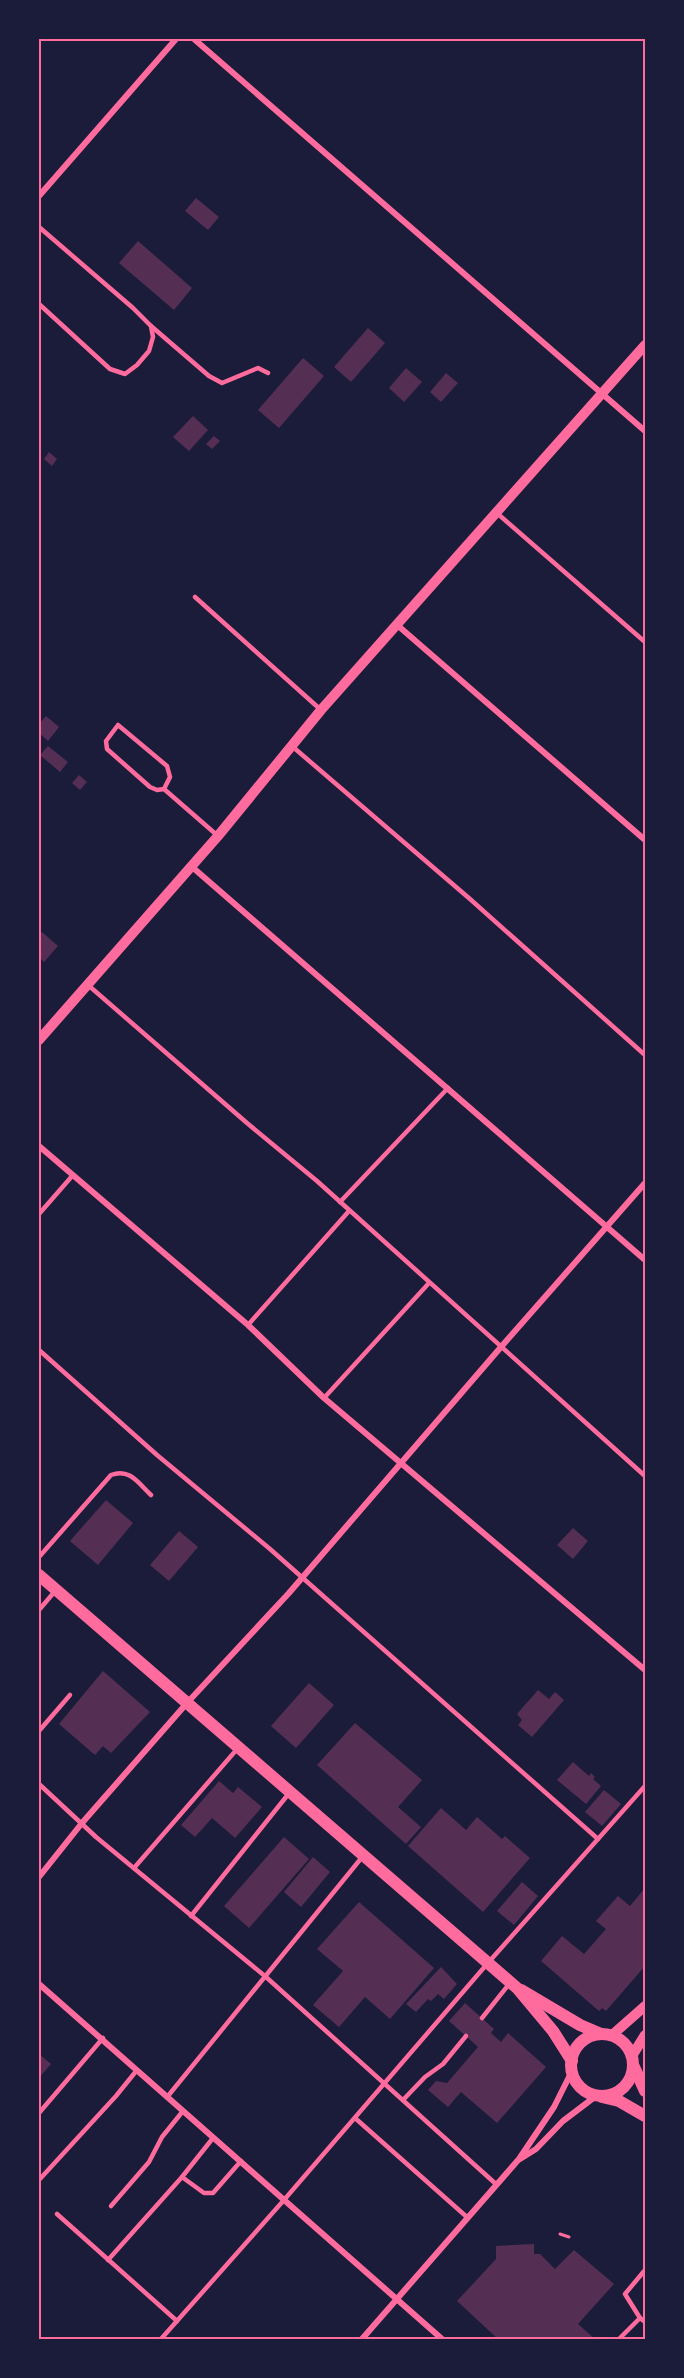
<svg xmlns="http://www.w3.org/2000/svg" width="684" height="2378" font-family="'IBM Plex Sans',sans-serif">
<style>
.building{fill:#542f53}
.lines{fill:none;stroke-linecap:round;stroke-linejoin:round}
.path{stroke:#ff6b9d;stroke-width:3}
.service{stroke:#ff6b9d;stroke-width:4.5}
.minor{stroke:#ff6b9d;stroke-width:6}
.tertiary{stroke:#ff6b9d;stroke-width:10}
.secondary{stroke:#ff6b9d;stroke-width:12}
.neatline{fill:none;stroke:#ff6b9d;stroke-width:2}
</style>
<rect width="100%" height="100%" fill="#1b1b3a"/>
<g class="building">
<polygon points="196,198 219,217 208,230 185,211"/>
<polygon points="138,241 192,288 174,310 119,263"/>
<polygon points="368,328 385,343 351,382 334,367"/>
<polygon points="303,358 324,376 279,428 258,410"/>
<polygon points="406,368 422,382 404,402 389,388"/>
<polygon points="446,373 458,383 441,402 430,392"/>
<polygon points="193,416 208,430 189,451 173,437"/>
<polygon points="214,436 220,441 212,449 206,444"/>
<polygon points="49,452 57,459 52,466 44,459"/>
<polygon points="46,716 59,727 48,741 39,733 39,724"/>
<polygon points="48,746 68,762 60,772 40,755"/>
<polygon points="79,775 87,782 80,790 72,783"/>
<polygon points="42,932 58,946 44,962 39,957 39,935"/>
<polygon points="106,1500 133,1523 98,1565 70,1541"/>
<polygon points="573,1528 588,1541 573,1559 557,1545"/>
<polygon points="179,1531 198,1547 169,1581 150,1565"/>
<polygon points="103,1671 150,1712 111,1753 103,1746 95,1755 59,1724"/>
<polygon points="309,1683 334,1705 296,1748 271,1726"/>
<polygon points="538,1690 549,1699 555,1692 564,1700 532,1737 518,1725 522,1720 517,1714"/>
<polygon points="355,1723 422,1780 398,1807 421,1827 406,1844 317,1765"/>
<polygon points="573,1762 589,1776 591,1773 595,1777 593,1779 601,1786 586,1804 557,1780"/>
<polygon points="219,1781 233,1793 238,1787 262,1807 235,1838 212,1818 195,1837 181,1825"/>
<polygon points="604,1790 621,1804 602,1826 585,1812"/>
<polygon points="441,1808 466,1830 477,1817 502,1839 505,1836 530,1858 483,1912 408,1846"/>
<polygon points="284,1837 309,1859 249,1928 224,1906"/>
<polygon points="313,1857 330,1872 301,1907 284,1892"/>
<polygon points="522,1882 538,1896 514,1925 497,1911"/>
<polygon points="645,1888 645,1966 606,2011 602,2008 599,2011 541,1961 562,1936 584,1954 606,1929 596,1921 618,1896 630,1906"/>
<polygon points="359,1902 434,1968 390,2019 365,1997 339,2027 313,2005 343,1971 317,1949"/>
<polygon points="441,1967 457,1984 444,1999 438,1994 431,2001 428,1999 416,2012 406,2004"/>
<polygon points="465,2003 494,2029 491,2033 501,2042 508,2033 546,2067 497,2123 461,2092 448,2107 428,2090 436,2081 447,2083 478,2047 449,2021"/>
<polygon points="39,2054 51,2064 39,2078"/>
<polygon points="534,2244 534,2254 540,2254 555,2269 574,2250 614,2284 578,2324 595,2339 498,2339 457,2301 496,2259 496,2246"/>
</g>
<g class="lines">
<polyline class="path" points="560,2234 569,2237"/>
<g class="service">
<polyline points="39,227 133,308 151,326 153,337 149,351 137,365 125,374 110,369 39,304"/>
<polyline points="151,326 209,376 222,383 258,368 268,373"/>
<polyline points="498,514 645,642"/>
<polyline points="195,597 321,710"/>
<polyline points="293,747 470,899 645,1055"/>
<polyline points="164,789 170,777 167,766 118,725 106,741 107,749 150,787 157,790 164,789 218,836"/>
<polyline points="88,985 247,1123 317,1181 645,1476"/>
<polyline points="340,1202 448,1088"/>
<polyline points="39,1214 73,1175"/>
<polyline points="248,1325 349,1211"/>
<polyline points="39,1350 157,1455 270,1549 598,1839"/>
<polyline points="324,1398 429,1283"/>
<path d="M 39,1557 L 111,1475 C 130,1468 138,1483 151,1495"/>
<polyline points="39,1610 56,1590"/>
<polyline points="39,1731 70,1695"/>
<polyline points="39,1784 96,1837 266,1977 497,2185"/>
<polyline points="134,1868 238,1748"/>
<polyline points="191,1916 290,1792"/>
<polyline points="482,2018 510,1983"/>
<polyline points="168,2096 363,1856"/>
<polyline points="403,2100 425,2077 443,2064 466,2036"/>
<polyline points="39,2113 103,2038"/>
<polyline points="355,2118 468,2218"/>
<polyline points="182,2177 204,2193 213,2193 241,2161"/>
<polyline points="39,2180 116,2096 137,2070"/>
<polyline points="111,2206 149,2162 162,2137 183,2111"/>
<polyline points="57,2214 177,2321"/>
<polyline points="108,2260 182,2177 213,2138"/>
<polyline points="640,2318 625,2294 645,2270"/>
<polyline points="161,2339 284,2200 487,1964 645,1786"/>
<polyline points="619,2339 640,2318 645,2322"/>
</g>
<g class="minor">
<polyline points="194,39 645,431"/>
<polyline points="39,196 176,39"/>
<polyline points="396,624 645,840"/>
<polyline points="191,866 645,1260"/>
<polyline points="39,1146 248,1325 324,1398 645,1670"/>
<polyline points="39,1877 82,1823 187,1703 289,1593 501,1347 645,1183"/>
<polyline points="39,1984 442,2339"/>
<polyline points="520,2159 536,2149 563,2121 596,2096"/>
<polyline points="362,2339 519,2159 554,2107 572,2071"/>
</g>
<g class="tertiary">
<polyline points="39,1040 218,836 321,710 645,345"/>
<polyline points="611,2036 645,2006"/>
<polyline points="632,2056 645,2035"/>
</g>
<g class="secondary">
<polyline points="39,1575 517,1988 553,2031 572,2061"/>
<polyline points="521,1990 580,2025 601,2034"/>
<circle cx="602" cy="2065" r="31"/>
<polyline points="634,2067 645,2091"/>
<polyline points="602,2097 619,2101 645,2116"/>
</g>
</g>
<rect width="684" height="2378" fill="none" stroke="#1b1b3a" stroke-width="81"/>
<rect x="40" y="40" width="604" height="2298" class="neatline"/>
</svg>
